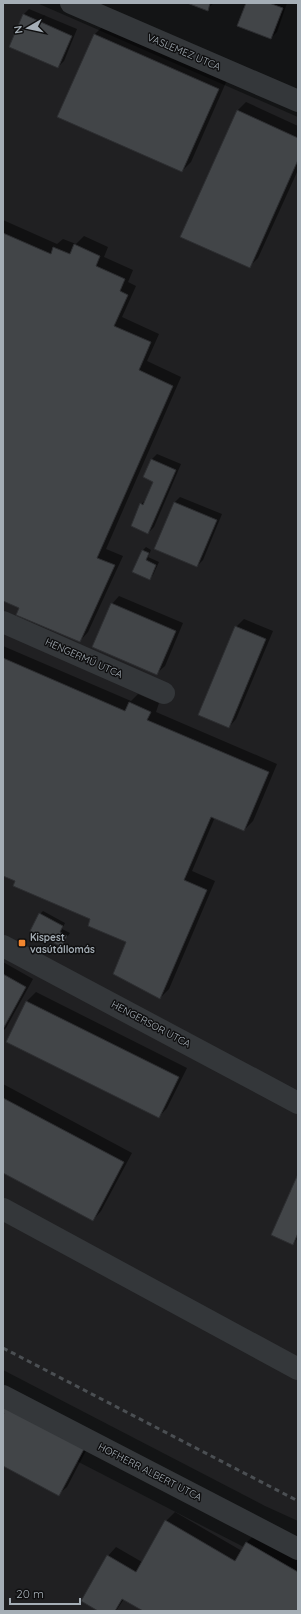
<svg xmlns="http://www.w3.org/2000/svg" width="301" height="1614" font-family="Quicksand,sans-serif">
<style>
.built{fill:#202022}
.shadow{fill:#0007}
.building{fill:#424548;stroke:#2d2e31}
.lines{fill:none;stroke-linecap:round;stroke-linejoin:round}
.minor{stroke:#34373a;stroke-width:22}
.rail{stroke:#4b4f53;stroke-width:3;stroke-dasharray:5 4;stroke-linecap:butt}
.poi-dot{fill:#f2862f;stroke:#0f0f10;stroke-width:1.5}
.labels{text-anchor:middle;dominant-baseline:central;stroke-width:3;stroke-linejoin:round;paint-order:stroke}
.street-label{font-size:10px;fill:#a5aeb6;stroke:#0f0f10}
.poi-label{font-size:10px;font-weight:bold;fill:#a5aeb6;stroke:#0f0f10;text-anchor:start}
</style>
<rect width="100%" height="100%" fill="#131415"/>
<g class="built">
<polygon points="3,3 37,3 298,117 298,1521 265,1506 3,1370"/>
<polygon points="3,1423 298,1575 298,1611 3,1611"/>
</g>
<g class="shadow">
<polygon points="190,3 214,3 207,9"/>
<polygon points="247,3 287,3 277,32 271,38"/>
<polygon points="29,9 77,29 64,61 58,67 23,15"/>
<polygon points="103,26 227,80 191,162 182,171 94,35"/>
<polygon points="246,102 298,126 298,170 258,258 249,267 237,111"/>
<polygon points="3,220 57,244 63,239 76,244 84,236 108,247 104,257 133,270 128,282 136,286 122,317 159,334 147,361 181,377 106,549 123,556 88,632 80,641 21,607 3,600"/>
<polygon points="157,454 181,464 154,527 148,533 141,504 147,499 154,481 151,460"/>
<polygon points="180,497 222,514 203,560 197,566 174,503"/>
<polygon points="146,547 151,550 148,557 159,562 153,575 150,579 143,550"/>
<polygon points="119,596 183,623 165,666 157,673 112,604"/>
<polygon points="244,619 273,631 236,719 229,727 236,627"/>
<polygon points="3,646 131,701 138,694 159,703 156,712 277,764 253,821 244,830 215,817 192,871 215,881 169,989 160,998 128,941 92,919 3,875"/>
<polygon points="43,911 65,923 62,929 70,933 61,946 40,914"/>
<polygon points="3,962 33,979 6,1028 3,1031"/>
<polygon points="36,992 187,1068 167,1108 159,1117 7,1041 27,1001"/>
<polygon points="3,1084 132,1153 101,1211 93,1220 3,1172"/>
<polygon points="298,1177 298,1238 293,1244"/>
<polygon points="3,1411 91,1441 67,1487 59,1494 3,1465 3,1417 6,1412"/>
<polygon points="175,1512 242,1551 247,1542 256,1534 298,1558 298,1611 145,1611 124,1599 116,1611 100,1611 108,1556 116,1547 142,1562 166,1521"/>
</g>
<g class="building">
<polygon points="187,3 210,3 208,11"/>
<polygon points="246,3 269,3 283,8 271,39 237,26"/>
<polygon points="23,14 72,36 58,68 9,47"/>
<polygon points="94,34 219,89 182,172 57,117"/>
<polygon points="237,110 298,138 298,160 250,268 180,237"/>
<polygon points="3,233 51,254 53,247 70,254 74,244 100,256 96,266 125,279 120,291 128,295 114,326 151,342 139,370 173,386 97,558 115,565 80,642 16,615 19,608 3,601"/>
<polygon points="151,459 176,470 148,534 131,526 140,503 143,505 153,482 143,477"/>
<polygon points="174,502 217,520 197,567 154,549"/>
<polygon points="142,550 149,553 146,560 156,565 150,580 132,572"/>
<polygon points="111,603 176,631 157,675 92,647"/>
<polygon points="235,626 266,639 229,728 198,715"/>
<polygon points="3,658 125,711 129,702 151,712 147,720 269,772 244,831 211,817 184,880 207,890 160,999 113,974 126,942 88,926 90,919 13,886 15,881 3,876"/>
<polygon points="39,913 63,926 60,932 67,936 62,947 30,931"/>
<polygon points="3,974 26,987 3,1029"/>
<polygon points="26,1001 179,1077 159,1118 6,1042"/>
<polygon points="3,1098 124,1162 93,1221 3,1173"/>
<polygon points="298,1174 298,1233 293,1245 271,1235"/>
<polygon points="3,1403 84,1449 59,1496 3,1466 3,1415 4,1413 3,1412"/>
<polygon points="165,1520 235,1561 246,1542 298,1572 298,1611 143,1611 122,1599 115,1611 98,1611 81,1601 107,1555 136,1572"/>
</g>
<g class="lines">
<g class="minor">
<polyline points="71,3 298,101"/>
<polyline points="3,622 164,693"/>
<polyline points="3,946 298,1103"/>
<polyline points="3,1209 298,1369"/>
<polyline points="3,1396 298,1549"/>
</g>
<polyline class="rail" points="3,1348 298,1501"/>
</g>
<rect class="poi-dot" x="18" y="939" width="8" height="8" rx="2"/>
<g class="labels">
<g class="street-label">
<text transform="translate(184 52) rotate(23)">VASLEMEZ UTCA</text>
<text transform="translate(84 658) rotate(24)">HENGERMŰ UTCA</text>
<text transform="translate(151 1024) rotate(28)">HENGERSOR UTCA</text>
<text transform="translate(150 1472) rotate(27)">HOFHERR ALBERT UTCA</text>
</g>
<g class="poi-label">
<text x="30" y="937">Kispest<tspan x="30" dy="12">vasútállomás</tspan></text>
</g>
</g>
<rect width="301" height="1614" fill="none" stroke="#a5aeb6" stroke-width="8"/>
<g transform="translate(28 28) rotate(261)" stroke="#0f0f10" stroke-width="3" paint-order="stroke">
<path d="M0-3L7 15L0 10L-7 15Z" fill="#a5aeb6"/>
<text y="-6" font-size="11" font-weight="bold" text-anchor="middle" fill="#a5aeb6">N</text>
</g>
<path d="M10 1598v6h70v-6" fill="none" stroke="#a5aeb6" stroke-width="2"/>
<text x="16" y="1598" font-size="12" fill="#a5aeb6" stroke="#0f0f10" stroke-width="3" paint-order="stroke">20 m</text>
</svg>
